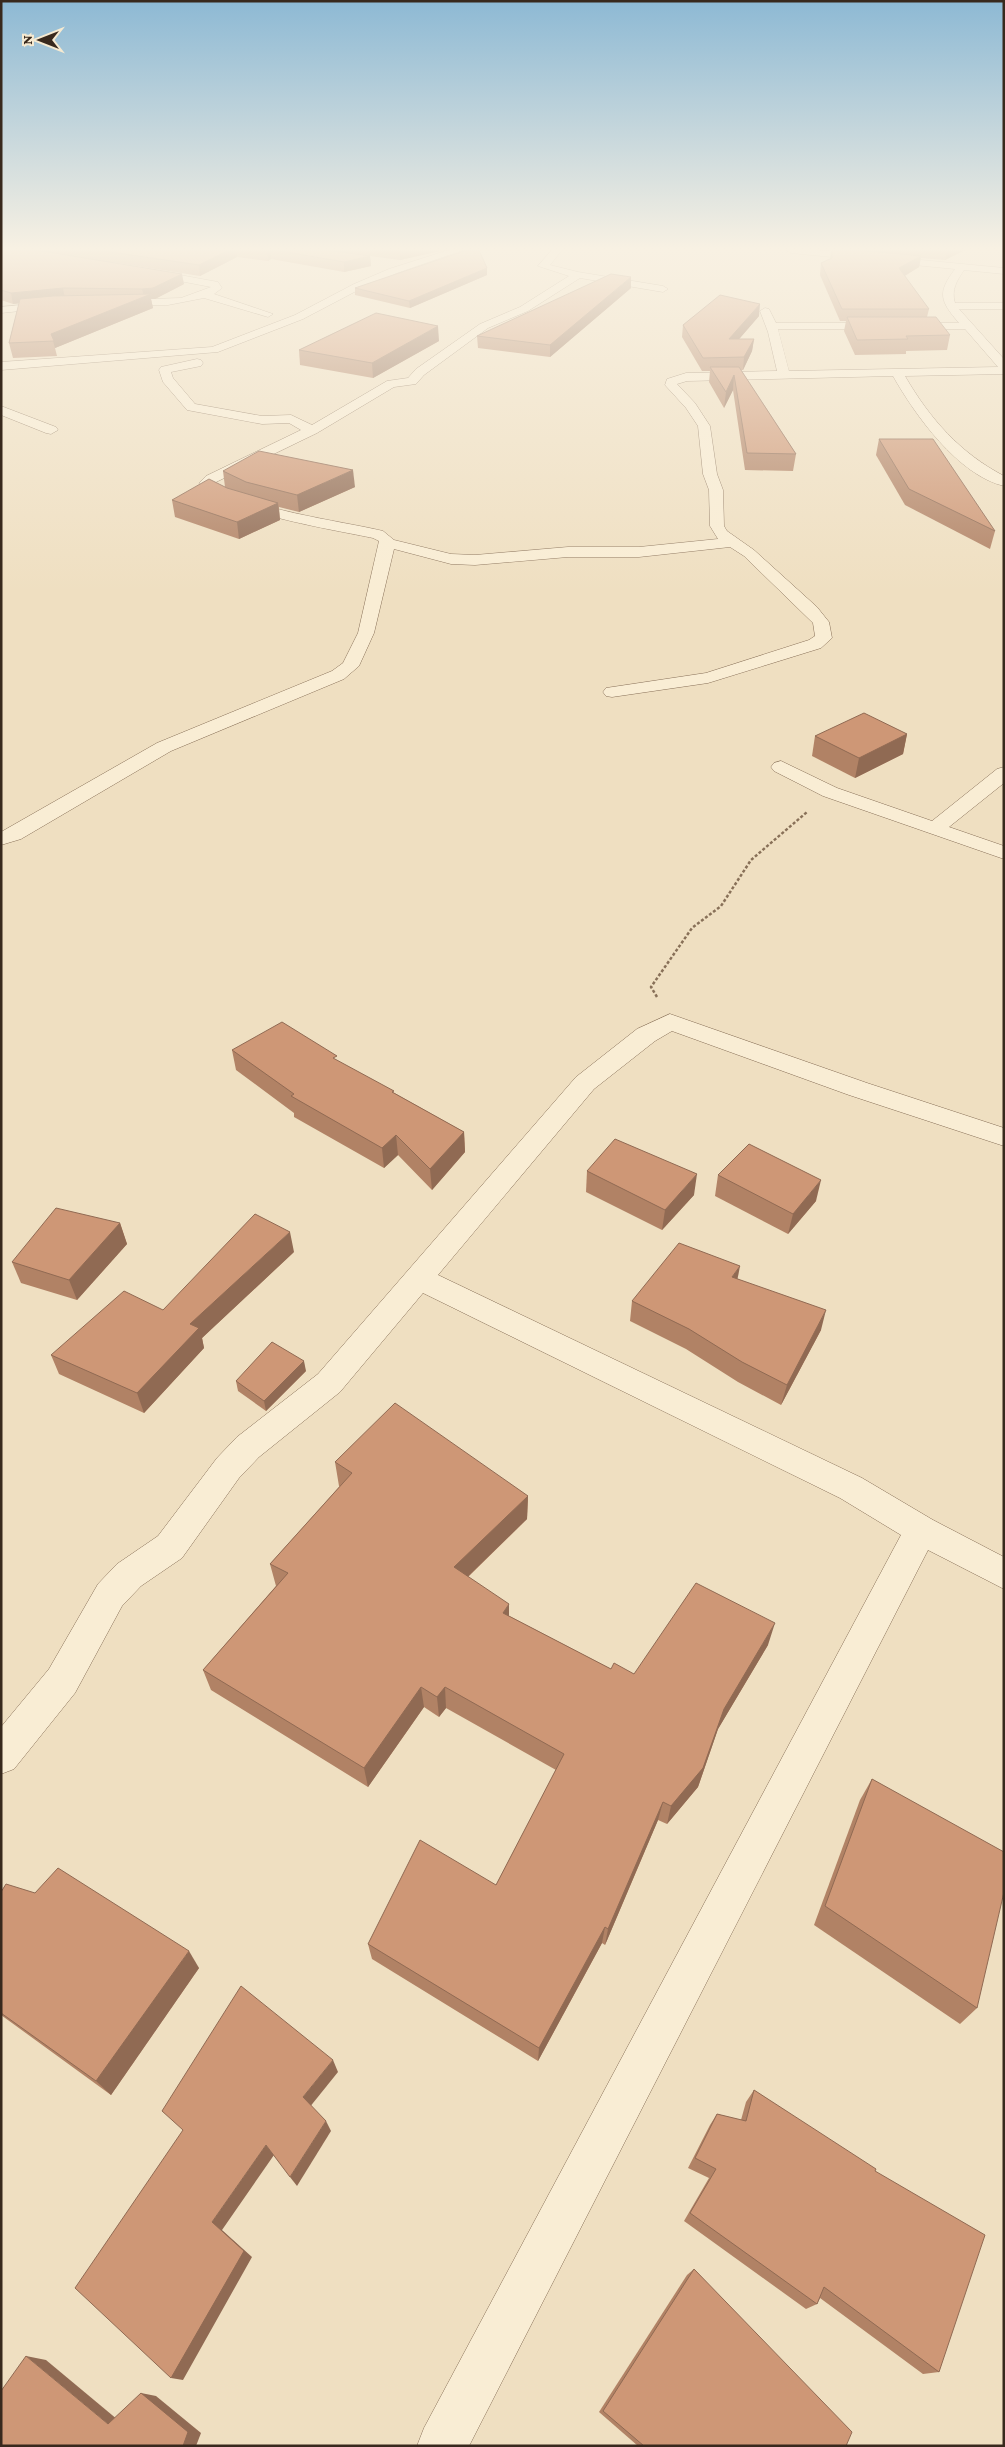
<svg xmlns="http://www.w3.org/2000/svg" width="1005" height="2447" font-family="'Crimson Pro',serif">
<style>
.lines{fill:none;stroke-linecap:round;stroke-linejoin:round}
.street-casing{stroke:#887058;stroke-width:1}
.path{stroke:#887058;stroke-width:2.5;stroke-dasharray:3 2;stroke-linecap:butt}
.street{fill:#f9edd4;fill-rule:evenodd}
.wall{fill:#b18265}
.shaded-wall{fill:#906a53}
.building{fill:#ce9776;stroke:#906a53}
</style>
<rect width="100%" height="100%" fill="#efdfc1"/>
<g class="lines">
<g class="street-casing">
<g id="street">
<polygon points="449,250 463,250 397,273 362,288 303,319 218,352 1,370 1,362 212,347 295,315 354,284 389,269"/>
<path d="M 552,250 L 562,250 L 550,265 L 578,272 L 663,286 L 668,289 L 663,292 L 580,278 L 528,311 L 488,328 L 424,375 L 416,384 L 394,387 L 317,433 L 214,483 C 244,509 342,521 383,531 L 394,540 L 451,554 L 475,555 L 568,547 L 639,547 L 718,539 L 710,526 L 709,490 L 703,474 L 698,426 L 686,408 L 665,385 L 667,379 L 686,373 L 777,371 L 768,332 L 760,311 L 765,308 L 769,309 L 776,323 L 959,323 C 940,301 937,293 955,269 L 791,253 L 786,250 L 817,250 L 1004,268 L 1004,274 L 964,270 C 957,281 951,289 955,303 L 1004,303 L 1004,309 L 959,309 L 1004,359 L 1004,374 L 905,376 C 930,419 960,453 1004,476 L 1004,486 C 958,475 915,415 893,376 L 687,381 L 677,384 L 695,403 L 710,426 L 717,474 L 723,490 L 724,526 L 727,531 L 754,550 L 817,607 L 829,622 L 832,638 L 821,648 L 708,683 L 612,697 L 606,696 L 603,692 L 606,688 L 706,673 L 809,640 L 815,636 L 813,623 L 744,556 L 730,547 L 639,557 L 568,557 L 475,565 L 451,564 L 394,549 L 374,633 L 359,666 L 344,679 L 171,751 L 21,839 L 1,845 L 1,832 L 157,743 L 332,671 L 343,663 L 358,633 L 379,541 L 373,538 C 336,530 220,512 199,483 L 206,476 L 301,430 L 289,423 L 262,424 L 187,410 L 163,382 L 159,370 L 161,367 L 197,359 L 201,360 L 203,363 L 201,366 L 171,372 L 173,378 L 195,404 L 262,416 L 291,415 L 312,425 L 387,381 L 408,378 L 416,369 L 480,324 L 520,307 L 569,276 L 538,266 ZM 778,329 L 965,329 L 998,367 L 789,371 Z"/>
<polygon points="147,269 218,282 222,288 214,294 273,314 268,317 204,298 168,305 111,305 111,301 115,300 181,298 211,287 143,274 143,270"/>
<polygon points="54,302 59,305 58,307 1,313 1,307"/>
<polygon points="1,406 56,427 58,430 51,434 46,433 1,415"/>
<polygon points="781,761 837,788 932,821 997,769 1004,767 1004,783 949,827 1004,846 1004,859 823,796 774,771 771,767 774,763"/>
<polygon points="670,1014 867,1083 1004,1128 1004,1146 849,1095 672,1031 655,1041 594,1089 438,1275 862,1478 933,1520 1004,1557 1004,1589 928,1550 469,2446 417,2446 424,2428 901,1535 840,1498 423,1293 340,1392 259,1457 239,1478 182,1558 141,1586 122,1606 75,1693 14,1769 1,1774 1,1727 49,1669 98,1584 117,1564 158,1536 217,1458 237,1437 318,1374 576,1077 637,1029"/>
</g>
</g>
<polyline class="path" points="657,997 651,987 692,928 721,906 751,860 807,812"/>
<use href="#street" class="street"/>
</g>
<g class="wall">
<polygon points="1,250 440,250 440,251 400,260 370,256 371,266 344,272 271,259 268,261 237,257 200,276 111,262 184,284 155,299 151,299 153,308 55,348 57,356 13,358 9,343 19,303 13,304 1,300"/>
<polygon points="831,250 965,250 945,260 921,258 919,267 905,276 929,309 927,317 950,335 947,350 906,351 906,354 855,355 844,331 846,321 840,321 820,275 821,263 830,259"/>
<polygon points="487,275 410,308 355,295 355,288"/>
<polygon points="631,288 550,357 478,348 477,336"/>
<polygon points="759,316 739,339 754,339 752,351 743,370 741,370 796,454 793,471 745,470 733,390 724,408 709,382 710,371 702,371 682,337 683,325"/>
<polygon points="439,341 373,378 300,365 299,350"/>
<polygon points="879,439 995,531 990,549 905,505 876,455"/>
<polygon points="223,471 355,487 299,512 279,507 280,520 239,539 175,517 172,500 225,487"/>
<polygon points="907,734 903,754 855,778 812,756 815,736"/>
<polygon points="232,1050 337,1061 464,1132 465,1152 432,1190 398,1155 384,1168 294,1117 294,1113 236,1070"/>
<polygon points="587,1171 694,1195 662,1230 586,1192"/>
<polygon points="718,1175 816,1201 788,1234 715,1196"/>
<polygon points="120,1223 127,1244 77,1300 21,1283 12,1262"/>
<polygon points="294,1252 202,1338 204,1348 144,1413 59,1374 51,1355 163,1310"/>
<polygon points="738,1279 821,1330 781,1405 738,1382 686,1349 630,1321 632,1301"/>
<polygon points="306,1371 266,1411 238,1391 236,1381"/>
<polygon points="335,1462 528,1496 527,1519 468,1577 509,1616 611,1669 634,1674 768,1645 718,1729 698,1787 667,1824 658,1820 605,1945 602,1943 538,2061 372,1959 368,1944 496,1885 556,1770 446,1708 439,1717 424,1707 368,1787 211,1690 203,1670 276,1586 270,1564 340,1486 339,1486"/>
<polygon points="872,1779 977,2008 960,2024 814,1925 860,1800"/>
<polygon points="1,1892 199,1968 111,2095 1,2015"/>
<polygon points="754,2090 875,2171 939,2372 923,2374 820,2298 817,2304 806,2309 684,2221 709,2178 688,2168 710,2125 717,2114 741,2120 746,2102"/>
<polygon points="694,2269 846,2446 638,2446 599,2412 687,2275"/>
</g>
<g class="shaded-wall">
<polygon points="229,250 236,250 237,257 200,276 199,265"/>
<polygon points="267,250 270,250 271,259 268,261"/>
<polygon points="400,250 440,250 440,251 400,260"/>
<polygon points="948,250 965,250 945,260"/>
<polygon points="370,256 371,266 344,272 344,262"/>
<polygon points="921,256 919,267 897,280 899,268"/>
<polygon points="487,268 487,275 410,308 409,301"/>
<polygon points="182,274 184,284 155,299 151,299 153,308 55,348 51,334 144,297 142,289"/>
<polygon points="631,277 631,288 550,357 550,345"/>
<polygon points="63,288 65,299 13,304 11,293"/>
<polygon points="760,304 759,316 728,352 729,339"/>
<polygon points="438,326 439,341 373,378 372,363"/>
<polygon points="754,339 752,351 743,370 744,357"/>
<polygon points="734,375 733,390 724,408 726,392"/>
<polygon points="353,470 355,487 299,512 297,495"/>
<polygon points="278,503 280,520 239,539 237,522"/>
<polygon points="907,734 903,754 855,778 859,758"/>
<polygon points="464,1132 465,1152 432,1190 430,1169"/>
<polygon points="396,1135 398,1155 384,1168 382,1148"/>
<polygon points="697,1174 694,1195 662,1230 665,1210"/>
<polygon points="821,1180 816,1201 788,1234 793,1214"/>
<polygon points="120,1223 127,1244 77,1300 69,1280"/>
<polygon points="290,1232 294,1252 202,1338 204,1348 144,1413 137,1393 190,1324"/>
<polygon points="740,1266 736,1287 732,1277"/>
<polygon points="826,1310 821,1330 781,1405 787,1385"/>
<polygon points="304,1361 306,1371 266,1411 264,1401"/>
<polygon points="528,1496 527,1519 455,1589 454,1567"/>
<polygon points="509,1604 509,1626 503,1613"/>
<polygon points="775,1623 768,1645 718,1729 698,1787 667,1824 671,1806 724,1709"/>
<polygon points="421,1687 424,1707 368,1787 364,1768"/>
<polygon points="445,1687 446,1708 439,1717 437,1697"/>
<polygon points="663,1802 658,1820 605,1945 608,1929"/>
<polygon points="605,1927 602,1943 538,2061 539,2048"/>
<polygon points="189,1951 199,1968 111,2095 96,2081"/>
<polygon points="333,2060 338,2072 309,2108 303,2097"/>
<polygon points="326,2121 331,2131 297,2186 290,2177"/>
<polygon points="266,2145 274,2155 222,2230 252,2257 183,2380 171,2378 212,2222"/>
<polygon points="26,2356 46,2360 124,2425 108,2424"/>
<polygon points="141,2393 156,2396 201,2433 196,2446 183,2446"/>
</g>
<g class="building">
<polygon points="1,250 36,250 182,274 153,288 142,289 63,288 11,293 1,290"/>
<polygon points="97,250 229,250 199,265"/>
<polygon points="275,250 326,250 370,256 344,262"/>
<polygon points="467,250 479,250 487,268 409,301 355,288"/>
<polygon points="832,250 858,250 921,256 899,268 929,309 842,309 821,263 832,258"/>
<polygon points="611,274 631,277 550,345 477,336"/>
<polygon points="151,294 51,334 54,341 9,343 20,299 53,296"/>
<polygon points="720,295 760,304 729,339 754,339 744,357 703,358 683,325"/>
<polygon points="376,313 438,326 372,363 299,350"/>
<polygon points="847,317 936,317 950,335 906,336 908,339 857,340"/>
<polygon points="710,367 739,367 796,454 747,453 734,375 726,392"/>
<polygon points="879,439 933,439 995,531 909,489"/>
<polygon points="259,451 353,470 297,495 246,482 223,471"/>
<polygon points="209,479 227,488 278,503 237,522 172,500"/>
<polygon points="864,713 907,734 859,758 815,736"/>
<polygon points="282,1022 337,1056 333,1058 394,1091 392,1092 464,1132 430,1169 396,1135 382,1148 291,1096 294,1094 232,1050"/>
<polygon points="615,1139 697,1174 665,1210 587,1171"/>
<polygon points="749,1144 821,1180 793,1214 718,1175"/>
<polygon points="56,1208 120,1223 69,1280 12,1262"/>
<polygon points="255,1214 290,1232 190,1324 199,1328 137,1393 51,1355 124,1291 163,1310"/>
<polygon points="679,1243 740,1266 732,1277 826,1310 787,1385 742,1362 689,1329 632,1301"/>
<polygon points="272,1342 304,1361 264,1401 236,1381"/>
<polygon points="395,1403 528,1496 454,1567 509,1604 503,1613 611,1669 614,1663 634,1674 696,1583 775,1623 724,1709 703,1768 671,1806 663,1802 608,1929 605,1927 539,2048 368,1944 420,1840 496,1885 564,1754 445,1687 437,1697 421,1687 364,1768 203,1670 288,1573 270,1564 352,1473 335,1462"/>
<polygon points="872,1779 1004,1852 1004,1892 977,2008 825,1906"/>
<polygon points="58,1868 189,1951 96,2081 1,2013 1,1892 6,1884 35,1893"/>
<polygon points="241,1986 333,2060 303,2097 326,2121 290,2177 266,2145 212,2222 244,2251 171,2378 75,2288 183,2130 162,2111"/>
<polygon points="754,2090 876,2169 875,2171 985,2235 939,2372 824,2287 817,2304 690,2213 716,2169 695,2158 717,2114 746,2121"/>
<polygon points="694,2269 852,2432 846,2446 644,2446 603,2411"/>
<polygon points="26,2356 108,2424 141,2393 188,2432 183,2446 1,2446 1,2391"/>
</g>
<linearGradient id="sky" x2="0" y2="1"><stop stop-color="#8db9d4"/><stop offset="0.42" stop-color="#f8f1e3"/><stop offset="1" stop-color="#f8f1e3" stop-opacity="0"/></linearGradient>
<rect width="1005" height="592" fill="url(#sky)"/>
<rect width="1005" height="2447" fill="none" stroke="#38291d" stroke-width="5"/>
<g transform="translate(40 40) rotate(270)" stroke="#f6ead1" stroke-width="4" paint-order="stroke">
<path d="M0-4L9 19L0 12L-9 19Z" fill="#38291d"/>
<text y="-8" font-size="14" font-weight="bold" text-anchor="middle" fill="#38291d">N</text>
</g>
</svg>
